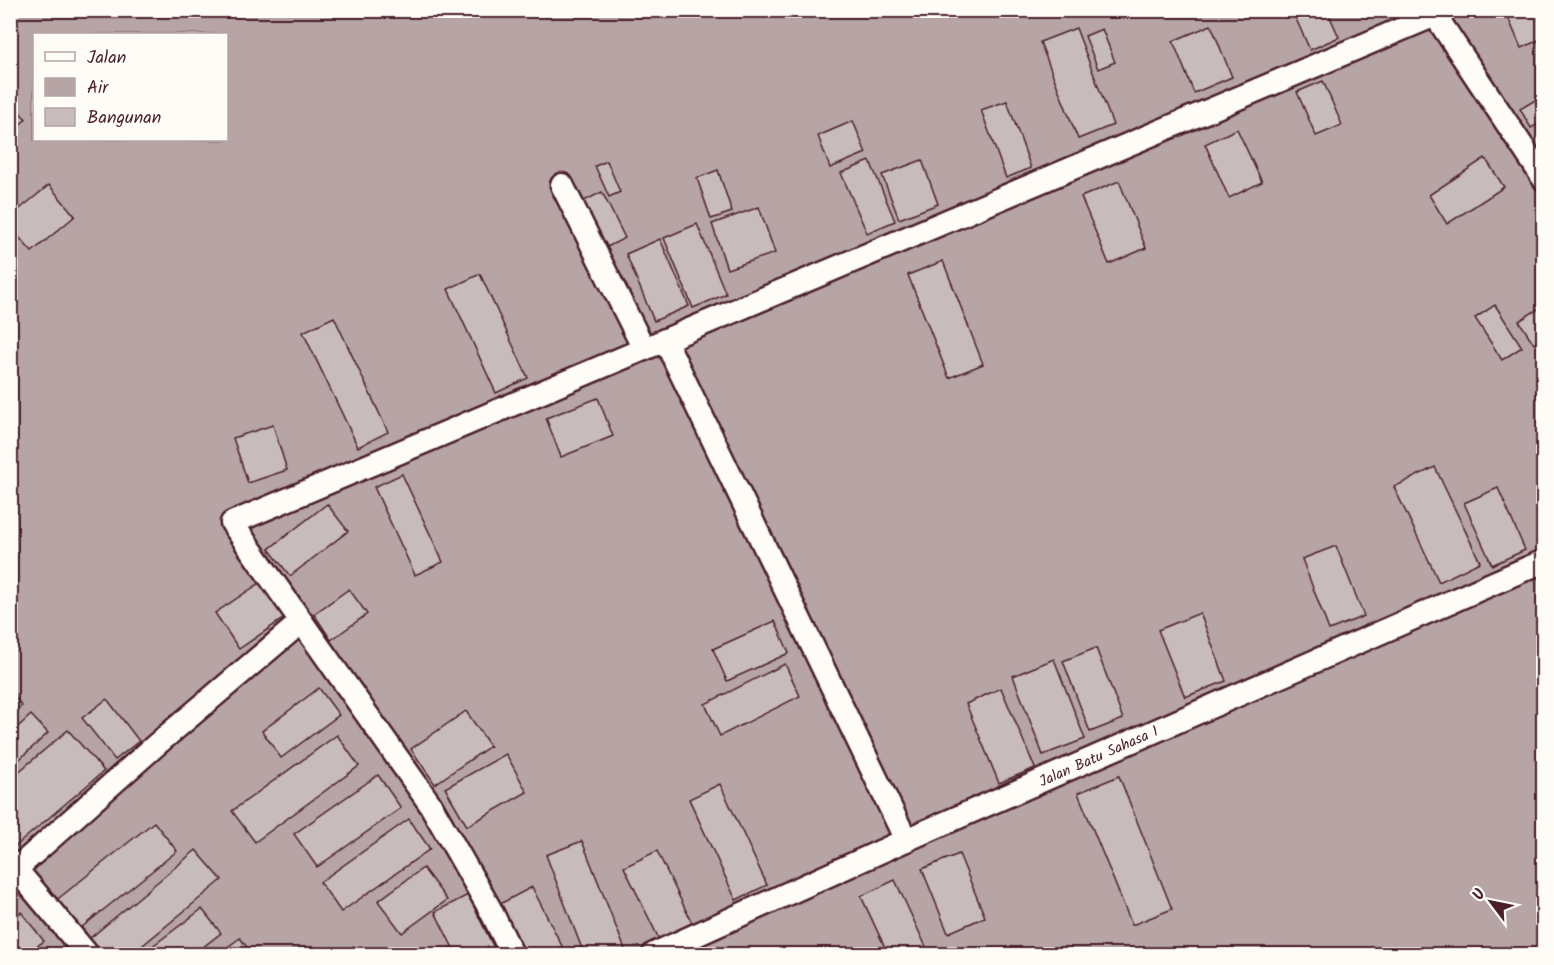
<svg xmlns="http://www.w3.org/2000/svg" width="1554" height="965" font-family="Kalam,sans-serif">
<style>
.water{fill:#b7a5a6;stroke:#8b6f75;stroke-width:1.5;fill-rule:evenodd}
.building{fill:#c8bbbb;stroke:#4a1f2b;stroke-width:1.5}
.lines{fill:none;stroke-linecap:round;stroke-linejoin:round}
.street-casing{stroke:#4a1f2b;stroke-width:27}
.street{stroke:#fdfcf7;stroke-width:22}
.labels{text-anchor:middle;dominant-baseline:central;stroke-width:5;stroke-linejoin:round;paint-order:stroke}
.street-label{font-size:15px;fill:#4a1f2b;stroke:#fdfcf7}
</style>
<rect width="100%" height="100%" fill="#f2efeb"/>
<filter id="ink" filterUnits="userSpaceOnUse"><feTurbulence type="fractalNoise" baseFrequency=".0167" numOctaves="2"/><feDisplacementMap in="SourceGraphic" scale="12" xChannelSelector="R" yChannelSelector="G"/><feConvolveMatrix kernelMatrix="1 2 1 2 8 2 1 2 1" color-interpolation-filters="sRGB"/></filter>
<g filter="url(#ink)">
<path class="water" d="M 11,11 L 1543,11 L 1543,954 L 11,954 ZM 34,34 L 226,34 L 226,140 L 34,140 Z"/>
<g class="building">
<polygon points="1292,10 1327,10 1339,37 1310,50"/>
<polygon points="1505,10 1544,10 1544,38 1521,48"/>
<polygon points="1211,25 1232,77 1194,93 1173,41"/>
<polygon points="1076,28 1113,125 1078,139 1040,42"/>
<polygon points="1102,29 1115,62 1098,69 1085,36"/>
<polygon points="1323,81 1342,125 1316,136 1297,92"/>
<polygon points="1537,99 1544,110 1544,121 1531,128 1520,109"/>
<polygon points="1007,101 1031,168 1006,178 981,110"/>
<polygon points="10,102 26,119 10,134"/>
<polygon points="853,121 866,153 830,168 818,136"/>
<polygon points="1237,129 1262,182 1229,198 1205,144"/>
<polygon points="1485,158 1504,187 1447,224 1429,195"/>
<polygon points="922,160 938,204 899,219 882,175"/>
<polygon points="607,161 620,192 609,197 595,166"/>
<polygon points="870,161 895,221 867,233 841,173"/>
<polygon points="718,170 732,212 711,219 697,178"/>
<polygon points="1119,181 1146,248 1109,264 1081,197"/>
<polygon points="49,185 75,216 32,252 10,227 10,217"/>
<polygon points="602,192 625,238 607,247 584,201"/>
<polygon points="759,207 775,253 727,269 712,224"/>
<polygon points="697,224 726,294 693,308 664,238"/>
<polygon points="660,239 689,306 654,321 626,254"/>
<polygon points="943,261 983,364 949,378 908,275"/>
<polygon points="480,274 528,378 496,393 448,289"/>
<polygon points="1495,305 1522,347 1502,360 1475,318"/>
<polygon points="1544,305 1544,337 1534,344 1519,321"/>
<polygon points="334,317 388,432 358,447 303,332"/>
<polygon points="598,398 613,436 561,457 546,418"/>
<polygon points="273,425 287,470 248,483 233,438"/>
<polygon points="1435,467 1480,562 1439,582 1394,487"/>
<polygon points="402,474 443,562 415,575 374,487"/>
<polygon points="1498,488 1525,550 1492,565 1464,503"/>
<polygon points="327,504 348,531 290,576 269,549"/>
<polygon points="1336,546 1364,616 1329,630 1302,559"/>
<polygon points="260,583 284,618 239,649 215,613"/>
<polygon points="349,589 367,614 331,640 314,614"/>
<polygon points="1200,613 1226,681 1185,697 1158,630"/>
<polygon points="775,621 789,653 727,681 713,649"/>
<polygon points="1096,648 1123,719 1090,732 1063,661"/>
<polygon points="1054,659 1085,739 1043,755 1013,676"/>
<polygon points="785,664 800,696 720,736 705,704"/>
<polygon points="319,688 339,715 281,758 262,731"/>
<polygon points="1001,688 1035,768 999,783 966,704"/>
<polygon points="10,692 22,706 10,715"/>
<polygon points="107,699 139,741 115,760 82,718"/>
<polygon points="466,711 490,746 435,784 411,749"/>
<polygon points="31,715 48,733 10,768 10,734"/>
<polygon points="68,730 104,771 11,850 10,779"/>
<polygon points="337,735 359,766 255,842 232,811"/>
<polygon points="506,754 527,792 467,826 445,788"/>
<polygon points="378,775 401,808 317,867 294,834"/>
<polygon points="1119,776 1172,909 1132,925 1078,793"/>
<polygon points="720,784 767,885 736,900 689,799"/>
<polygon points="409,819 430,849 341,912 320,882"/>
<polygon points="154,822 177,851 77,931 54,902"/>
<polygon points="582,841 626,952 621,954 584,954 546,855"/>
<polygon points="196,850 222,880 132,954 102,954 89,939"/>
<polygon points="657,851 692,923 659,939 624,867"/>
<polygon points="959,854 985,917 948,933 922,869"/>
<polygon points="423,868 447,900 402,933 378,901"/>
<polygon points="895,880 927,949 915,954 888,954 861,896"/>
<polygon points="532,887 566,954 523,954 498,905"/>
<polygon points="468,895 497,954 456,954 435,912"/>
<polygon points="202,909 221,933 194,954 142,954"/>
<polygon points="21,912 44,941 26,954 10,954 10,921"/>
<polygon points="240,938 252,954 218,954"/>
</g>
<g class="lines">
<g class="street-casing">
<g id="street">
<polyline points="562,185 644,349"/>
<polyline points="665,340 906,840"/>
<polyline points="10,862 87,954"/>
<polyline points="16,869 156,745 301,622"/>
<polyline points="512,954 490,909 430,804 232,523 1435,15 1544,179"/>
<polyline points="654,954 906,840 1544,561"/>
</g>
</g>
<use href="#street" class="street"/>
</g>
</g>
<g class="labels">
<g class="street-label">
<text transform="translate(1099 757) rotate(-24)">Jalan Batu Sahasa 1</text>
</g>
</g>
<rect width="1554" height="965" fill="none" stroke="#fdfcf7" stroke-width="36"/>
<rect x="18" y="18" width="1518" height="929" fill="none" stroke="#4a1f2b" stroke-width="2" filter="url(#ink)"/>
<rect x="33" y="33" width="195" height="108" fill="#fdfcf7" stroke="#b5a4a5" stroke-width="1.5"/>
<rect x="45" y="52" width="30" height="9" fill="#fdfcf7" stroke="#b5a4a5" stroke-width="1.5"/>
<text x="87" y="63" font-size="18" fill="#4a1f2b">Jalan</text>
<rect x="45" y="78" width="30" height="18" fill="#b7a5a6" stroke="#b5a4a5" stroke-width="1.5"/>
<text x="87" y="93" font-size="18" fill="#4a1f2b">Air</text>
<rect x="45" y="108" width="30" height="18" fill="#c8bbbb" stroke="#b5a4a5" stroke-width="1.5"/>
<text x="87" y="123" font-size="18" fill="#4a1f2b">Bangunan</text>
<g transform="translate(1491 902) rotate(302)" stroke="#fdfcf7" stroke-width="4.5" paint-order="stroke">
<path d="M0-4.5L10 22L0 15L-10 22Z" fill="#4a1f2b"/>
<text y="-9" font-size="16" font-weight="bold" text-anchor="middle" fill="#4a1f2b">U</text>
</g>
</svg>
